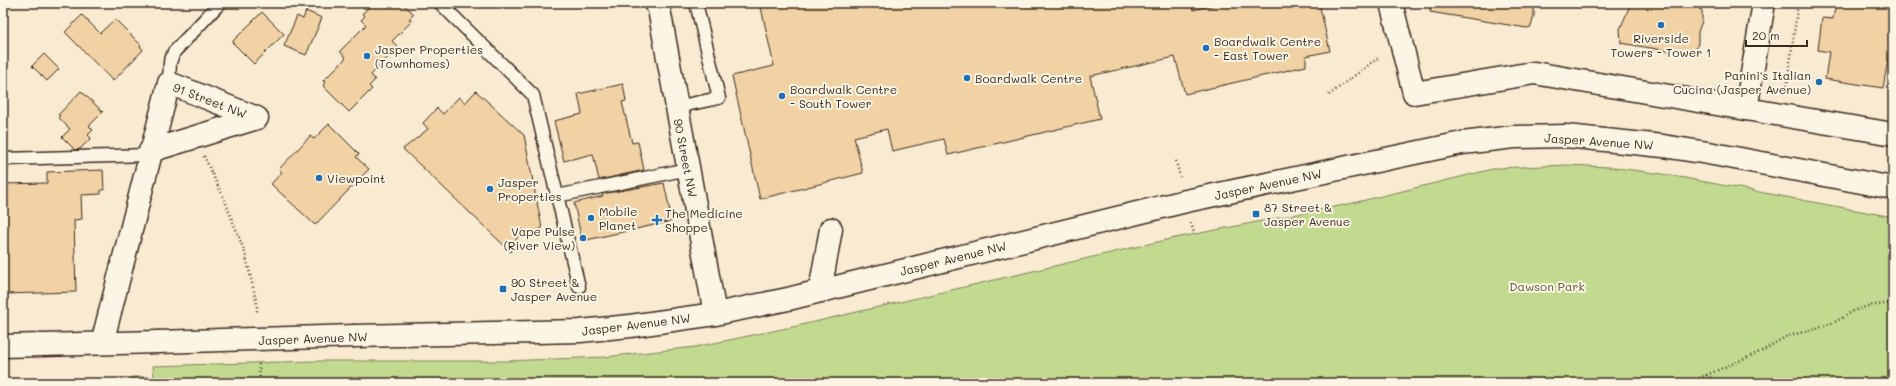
<svg xmlns="http://www.w3.org/2000/svg" width="1896" height="386" font-family="Mali,sans-serif">
<style>
.green{fill:#c1da90;stroke:#7e8257}
.building{fill:#f1d2a4;stroke:#3b2a1e}
.lines{fill:none;stroke-linecap:round;stroke-linejoin:round}
.lane-casing{stroke:#3b2a1e;stroke-width:15}
.street-casing{stroke:#3b2a1e;stroke-width:25}
.secondary-casing{stroke:#3b2a1e;stroke-width:25}
.path{stroke:#3b2a1e;stroke-width:2.5;stroke-dasharray:1 3;stroke-linecap:butt}
.lane{stroke:#fcf5e5;stroke-width:12}
.street{stroke:#fcf5e5;stroke-width:22}
.secondary{stroke:#fcf5e5;stroke-width:22}
.secondary-bridge-casing{stroke:#3b2a1e;stroke-width:25;stroke-linecap:butt}
.secondary-bridge{stroke:#fcf5e5;stroke-width:22}
.poi-dot{fill:#1f6fb2;stroke:#fcf5e5;stroke-width:1.5}
.labels{text-anchor:middle;dominant-baseline:central;stroke-width:4;stroke-linejoin:round;paint-order:stroke}
.poi-label{font-size:12px;fill:#3b2a1e;stroke:#fcf5e5;text-anchor:start}
.street-label{font-size:12px;fill:#3b2a1e;stroke:#fcf5e5}
.park-label{font-size:12px;fill:#5c563a;stroke:#fcf5e5}
</style>
<rect width="100%" height="100%" fill="#f9ead2"/>
<filter id="ink" filterUnits="userSpaceOnUse"><feTurbulence type="fractalNoise" baseFrequency=".025" numOctaves="2"/><feDisplacementMap in="SourceGraphic" scale="8" xChannelSelector="R" yChannelSelector="G"/><feConvolveMatrix kernelMatrix="1 2 1 2 8 2 1 2 1" color-interpolation-filters="sRGB"/></filter>
<g filter="url(#ink)">
<polygon class="green" points="1567,165 1609,167 1663,174 1893,217 1893,383 131,383 132,377 154,377 153,366 314,361 506,361 605,357 695,347 797,326 1170,239 1349,204 1497,168"/>
<g class="building">
<polygon points="373,3 402,3 414,14 409,19 412,21 392,41 398,47 371,75 375,80 369,86 372,89 349,112 323,86 325,83 323,81 346,58 340,51 366,25 361,20 365,16 362,14"/>
<polygon points="760,3 1192,3 1193,10 1222,3 1319,3 1330,51 1306,56 1306,66 1185,94 1175,57 1090,76 1100,119 948,155 944,139 892,151 887,129 854,137 863,173 760,199 732,76 774,66"/>
<polygon points="1431,3 1534,3 1534,16 1531,27 1527,28 1430,12"/>
<polygon points="1631,3 1700,3 1699,9 1702,10 1702,21 1698,32 1698,43 1695,54 1692,53 1692,55 1621,43 1620,29"/>
<polygon points="1836,3 1893,3 1893,61 1888,60 1883,88 1825,79 1829,52 1818,50 1822,18 1833,19"/>
<polygon points="306,11 322,18 306,55 284,46 297,16 303,19"/>
<polygon points="262,12 284,34 254,64 232,42"/>
<polygon points="82,15 100,33 115,19 141,45 140,46 143,50 113,81 65,32"/>
<polygon points="44,54 59,69 47,81 32,66"/>
<polygon points="623,84 626,101 622,102 632,143 638,142 644,170 599,180 593,154 564,161 554,121 582,114 578,94"/>
<polygon points="81,91 103,112 89,126 93,130 88,135 91,138 80,149 75,150 62,137 70,129 59,118 60,116 58,115"/>
<polygon points="476,91 524,135 542,228 528,238 521,229 511,252 403,149 428,129 423,123 437,108 443,114 459,97 465,103"/>
<polygon points="329,124 359,154 356,157 369,169 315,225 271,184 282,172 279,169 300,147 310,136 314,139"/>
<polygon points="103,170 104,190 101,190 101,194 81,195 82,219 74,220 76,292 3,294 3,184 47,183 47,172"/>
<polygon points="664,183 672,221 582,241 574,203 603,196 602,194"/>
</g>
<g class="lines">
<g class="lane-casing">
<g id="lane">
<polyline points="440,3 533,95 579,287"/>
<polyline points="169,83 170,62 174,52 220,3"/>
<polyline points="676,107 719,98 696,3"/>
<polyline points="3,159 149,155"/>
<polyline points="557,196 688,169"/>
</g>
</g>
<g class="street-casing">
<g id="street">
<polyline points="656,3 659,9 715,314"/>
<polyline points="1391,3 1414,93 1534,73 1893,134"/>
<polyline points="1746,109 1764,3"/>
<polyline points="820,291 831,229"/>
<polyline points="102,343 169,83 257,118 150,151"/>
</g>
</g>
<g class="secondary-casing">
<g id="secondary">
<polyline points="355,336 580,331 630,326 715,314 788,299 1186,201 1462,143 1514,137 1566,136 1663,146 1708,153 1893,188"/>
<polyline points="3,346 158,342"/>
</g>
</g>
<g class="path">
<polyline points="1787,86 1798,3"/>
<polyline points="1329,95 1378,58"/>
<polyline points="204,156 225,201 245,253 257,304 257,312"/>
<polyline points="1176,161 1180,177"/>
<polyline points="1191,223 1194,233"/>
<polyline points="259,364 260,383"/>
<polyline points="1706,375 1719,383"/>
<polyline points="1688,383 1762,351 1785,337 1819,328 1837,321 1853,311 1868,306 1893,303"/>
</g>
<use href="#lane" class="lane"/>
<use href="#street" class="street"/>
<use href="#secondary" class="secondary"/>
<g class="secondary-bridge-casing">
<polyline id="secondary-bridge" points="158,342 355,336"/>
</g>
<use href="#secondary-bridge" class="secondary-bridge"/>
</g>
</g>
<g class="poi-dot">
<circle cx="1661" cy="25" r="4"/>
<circle cx="1206" cy="48" r="4"/>
<circle cx="367" cy="56" r="4"/>
<circle cx="967" cy="78" r="4"/>
<circle cx="1819" cy="82" r="4"/>
<circle cx="782" cy="96" r="4"/>
<circle cx="319" cy="178" r="4"/>
<circle cx="490" cy="189" r="4"/>
<rect x="1252" y="210" width="8" height="8" rx="2"/>
<circle cx="591" cy="218" r="4"/>
<path d="M655 214h4v4h4v4h-4v4h-4v-4h-4v-4h4z"/>
<circle cx="583" cy="238" r="4"/>
<rect x="499" y="285" width="8" height="8" rx="2"/>
</g>
<g class="labels">
<g class="poi-label">
<text x="1661" y="38" text-anchor="middle">Riverside<tspan x="1661" dy="14">Towers - Tower 1</tspan></text>
<text x="1214" y="41">Boardwalk Centre<tspan x="1214" dy="14">- East Tower</tspan></text>
<text x="375" y="49">Jasper Properties<tspan x="375" dy="14">(Townhomes)</tspan></text>
<text x="1811" y="75" text-anchor="end">Panini's Italian<tspan x="1811" dy="14">Cucina (Jasper Avenue)</tspan></text>
<text x="975" y="78">Boardwalk Centre</text>
<text x="790" y="89">Boardwalk Centre<tspan x="790" dy="14">- South Tower</tspan></text>
<text x="327" y="178">Viewpoint</text>
<text x="498" y="182">Jasper<tspan x="498" dy="14">Properties</tspan></text>
<text x="1264" y="207">87 Street &amp;<tspan x="1264" dy="14">Jasper Avenue</tspan></text>
<text x="599" y="211">Mobile<tspan x="599" dy="14">Planet</tspan></text>
<text x="665" y="213">The Medicine<tspan x="665" dy="14">Shoppe</tspan></text>
<text x="575" y="231" text-anchor="end">Vape Pulse<tspan x="575" dy="14">(River View)</tspan></text>
<text x="511" y="282">90 Street &amp;<tspan x="511" dy="14">Jasper Avenue</tspan></text>
</g>
<g class="street-label">
<text transform="translate(210 100) rotate(21)">91 Street NW</text>
<text transform="translate(1599 141) rotate(4)">Jasper Avenue NW</text>
<text transform="translate(686 158) rotate(79)">90 Street NW</text>
<text transform="translate(1268 184) rotate(-12)">Jasper Avenue NW</text>
<text transform="translate(953 258) rotate(-14)">Jasper Avenue NW</text>
<text transform="translate(636 324) rotate(-7)">Jasper Avenue NW</text>
<text transform="translate(313 338) rotate(-2)">Jasper Avenue NW</text>
</g>
<g class="park-label">
<text x="1547" y="286">Dawson Park</text>
</g>
</g>
<rect width="1896" height="386" fill="none" stroke="#fcf5e5" stroke-width="16"/>
<rect x="8" y="8" width="1880" height="370" fill="none" stroke="#3b2a1e" stroke-width="1.5" filter="url(#ink)"/>
<path d="M1746 40v6h61v-6" fill="none" stroke="#3b2a1e" stroke-width="2"/>
<text x="1752" y="40" font-size="12" fill="#3b2a1e" stroke="#fcf5e5" stroke-width="3" paint-order="stroke">20 m</text>
</svg>
